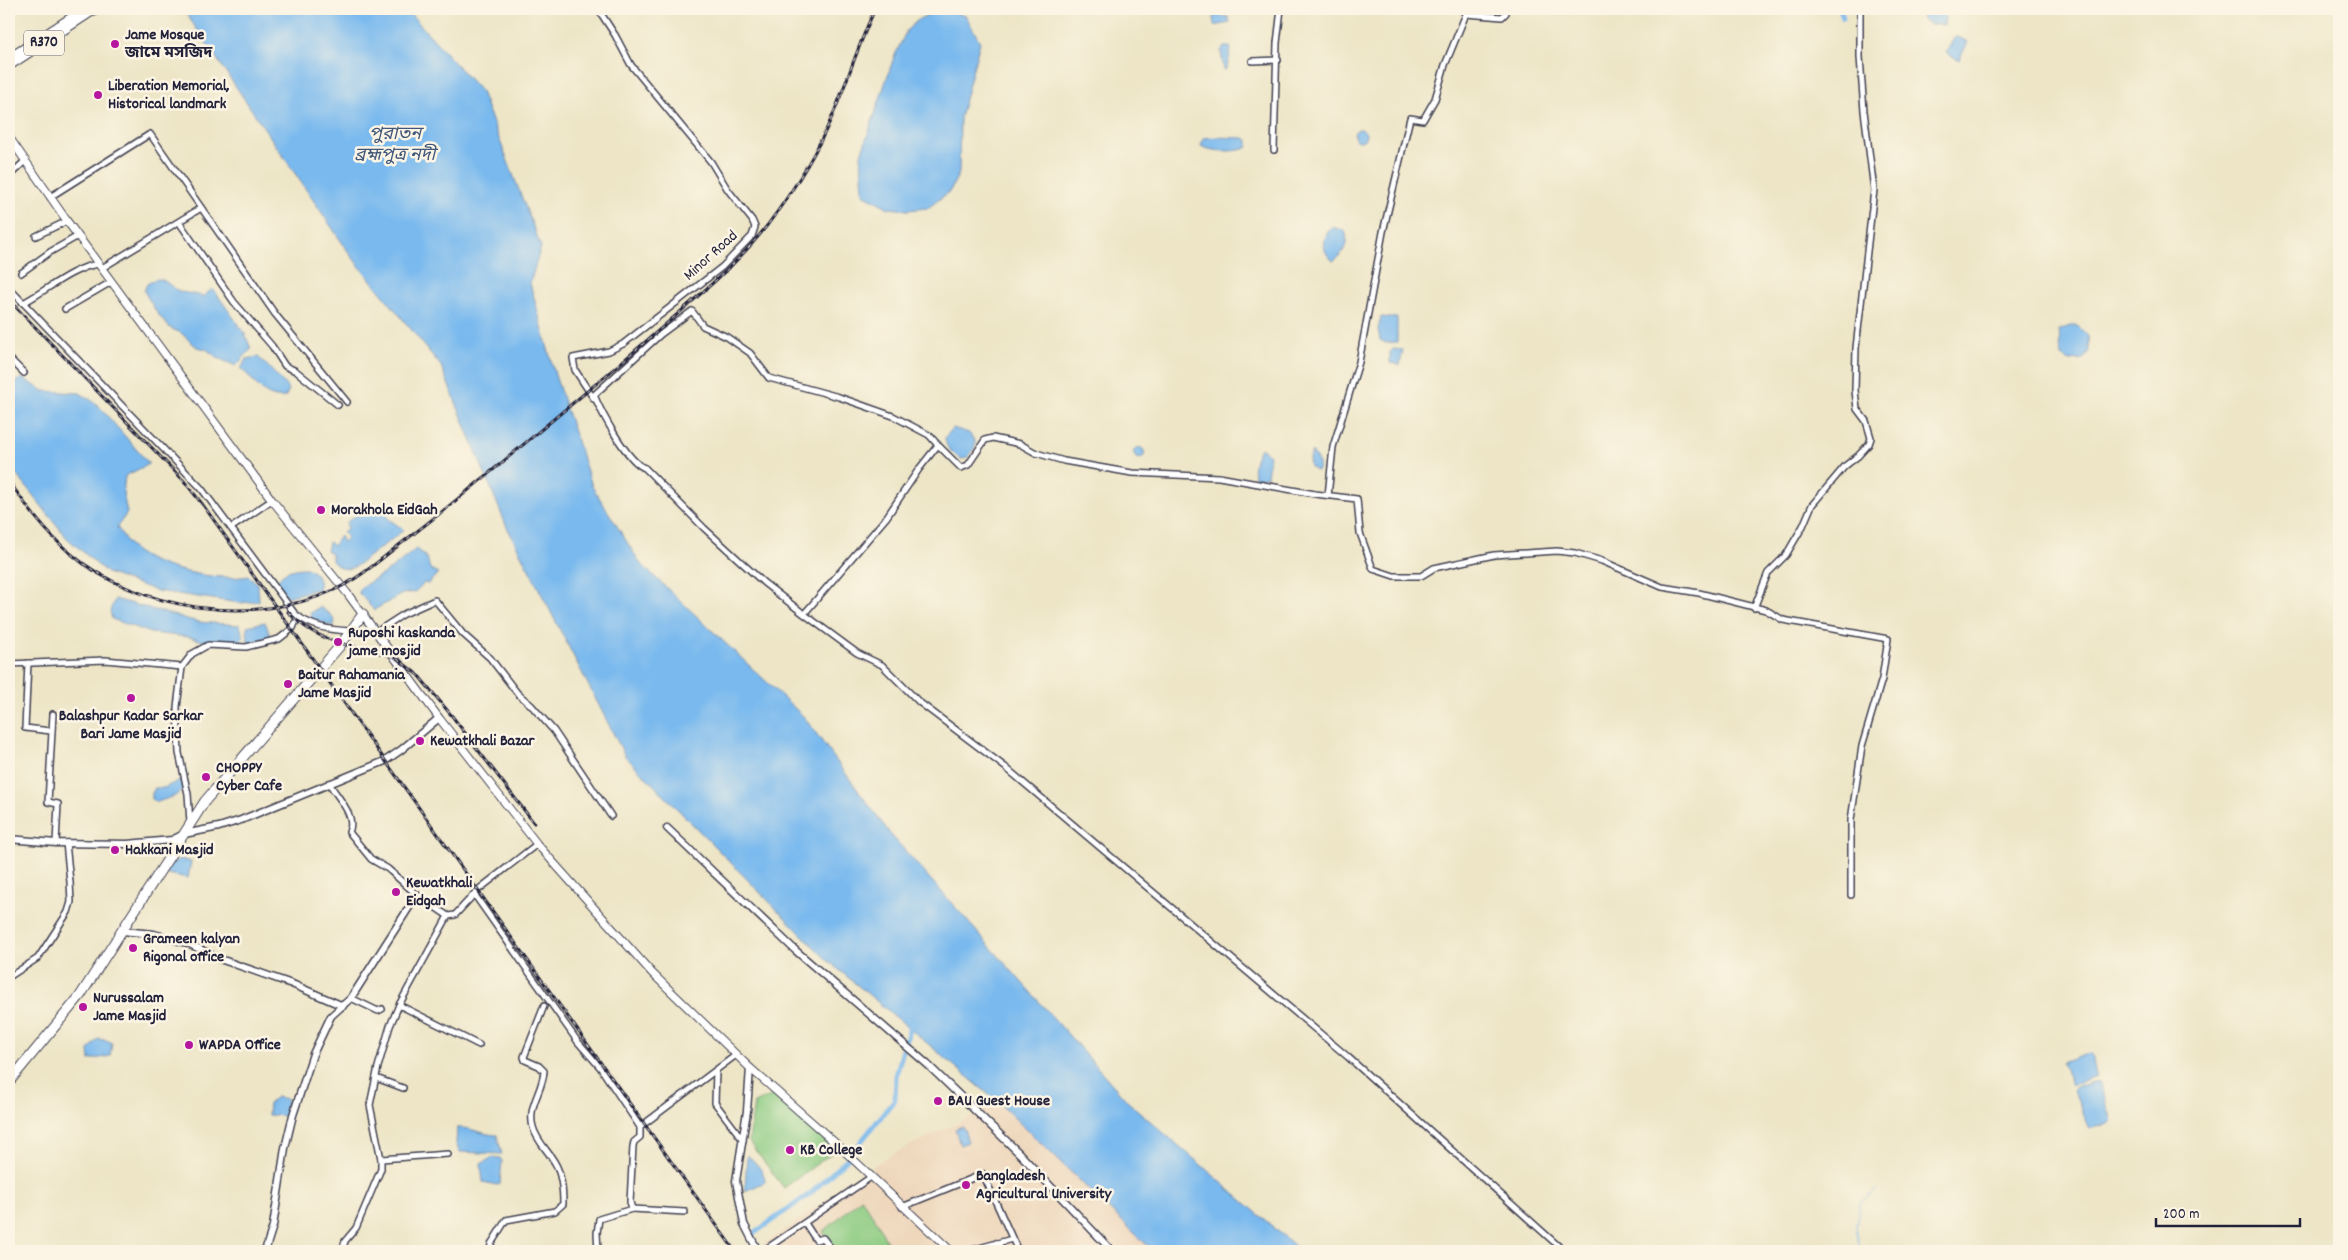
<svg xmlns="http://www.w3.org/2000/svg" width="2348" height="1260" font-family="Dekko,'Noto Sans Bengali',sans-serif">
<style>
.built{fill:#eed7bb}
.green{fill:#8ccb82;stroke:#57765e}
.water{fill:#79b9ee;stroke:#4e6e94}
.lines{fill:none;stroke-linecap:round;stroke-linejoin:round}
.stream{stroke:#79b9ee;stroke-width:1}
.canal{stroke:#79b9ee;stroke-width:5}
.minor-casing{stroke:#403f50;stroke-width:8}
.tertiary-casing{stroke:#403f50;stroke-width:9}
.secondary-casing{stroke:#403f50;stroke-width:9}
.primary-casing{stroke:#403f50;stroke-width:10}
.trunk-casing{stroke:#403f50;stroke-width:11}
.minor{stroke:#fff;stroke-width:5}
.tertiary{stroke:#fff;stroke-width:6}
.secondary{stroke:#fff;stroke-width:7}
.primary{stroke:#fff;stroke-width:8}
.trunk{stroke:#fff;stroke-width:9}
.rail-casing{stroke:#22223b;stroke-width:3}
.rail{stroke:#fcf5e5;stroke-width:1;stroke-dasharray:4;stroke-linecap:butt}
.poi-dot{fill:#b5179e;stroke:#fcf5e5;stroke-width:2}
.labels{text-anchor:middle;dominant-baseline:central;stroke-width:5;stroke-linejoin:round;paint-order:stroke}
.shield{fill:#fcf5e5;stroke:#63616e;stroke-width:1}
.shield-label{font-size:15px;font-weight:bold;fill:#22223b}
.poi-label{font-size:16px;font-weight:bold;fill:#22223b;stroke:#fcf5e5;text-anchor:start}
.street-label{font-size:16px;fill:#22223b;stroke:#fcf5e5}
.water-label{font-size:18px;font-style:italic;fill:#40577a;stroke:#fcf5e5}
</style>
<rect width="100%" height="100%" fill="#fcf5e5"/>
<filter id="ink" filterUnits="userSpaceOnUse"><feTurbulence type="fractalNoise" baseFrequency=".02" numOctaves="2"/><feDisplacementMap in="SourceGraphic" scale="10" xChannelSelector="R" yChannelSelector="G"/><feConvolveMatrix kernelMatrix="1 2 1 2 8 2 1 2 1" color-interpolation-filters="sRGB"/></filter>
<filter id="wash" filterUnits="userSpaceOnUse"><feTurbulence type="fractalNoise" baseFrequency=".0096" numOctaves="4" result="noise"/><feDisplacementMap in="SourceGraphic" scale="20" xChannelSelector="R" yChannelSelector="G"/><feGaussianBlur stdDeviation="1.12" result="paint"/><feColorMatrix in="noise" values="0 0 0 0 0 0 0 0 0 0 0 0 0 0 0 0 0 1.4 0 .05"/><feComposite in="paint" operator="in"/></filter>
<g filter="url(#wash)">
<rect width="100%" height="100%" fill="#ede5c6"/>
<polygon class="built" points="999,1103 1153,1251 754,1251 885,1158"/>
<g class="green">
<polygon points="773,1095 836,1150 784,1188 749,1142 754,1103"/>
<polygon points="861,1198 877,1222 888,1245 873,1251 835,1251 823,1232"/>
</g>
<g class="water">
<polygon points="183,9 406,9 481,92 541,247 530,283 555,375 592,486 640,563 804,717 891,835 1128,1102 1301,1251 1153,1251 999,1103 826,959 625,756 506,525 441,366 352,257"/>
<polygon points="1922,9 1946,9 1944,25 1930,24 1923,20"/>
<polygon points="951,11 966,16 980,42 960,118 959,173 950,191 928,208 908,210 889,208 863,194 861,155 894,57 907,30 919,19 934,12"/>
<polygon points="1218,15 1228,17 1230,23 1214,26 1213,17"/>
<polygon points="1958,37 1968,42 1959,60 1946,53 1954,38"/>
<polygon points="1224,47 1230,47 1231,49 1227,68 1224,71 1221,51"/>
<circle cx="1360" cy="135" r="6"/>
<path d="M 1216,137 L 1244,138 L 1248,140 L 1248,147 C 1238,153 1211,152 1201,146 L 1203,138 Z"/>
<path d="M 1331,227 L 1344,230 C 1351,240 1343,256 1333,261 C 1321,250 1322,241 1331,227 Z"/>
<path d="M 157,279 C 166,279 170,287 179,291 C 186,294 195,293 203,297 L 212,289 L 216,293 L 245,334 L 251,349 L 236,366 L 218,358 L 206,349 L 197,347 L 181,333 L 170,328 L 157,313 L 144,291 L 147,284 Z"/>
<polygon points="1381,317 1397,318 1397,342 1386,343 1380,340 1378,329"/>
<polygon points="2070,326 2078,326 2088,336 2089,351 2082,360 2069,361 2061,356 2059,330"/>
<polygon points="1393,349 1403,350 1400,365 1390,363 1390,352"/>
<path d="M 258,357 C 263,361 288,387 289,390 L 285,397 C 262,400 256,380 241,369 L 246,359 Z"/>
<path d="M 22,378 L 44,391 L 80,393 L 97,404 L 149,464 L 125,476 L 123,493 L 127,513 L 117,527 C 122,534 127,543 133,549 C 154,569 222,582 249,576 L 258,584 L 259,601 L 240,603 L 157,591 L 107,573 L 67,538 L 9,465 L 9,386 Z"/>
<path d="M 953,428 L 969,433 L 975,441 L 975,447 L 967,458 L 961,459 C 952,453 945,448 945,437 Z"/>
<circle cx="1139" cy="453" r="5.5"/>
<path d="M 1261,448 L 1270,455 L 1267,476 L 1259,479 L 1255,478 C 1251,470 1255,454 1261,448 Z"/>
<polygon points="1312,452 1319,463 1318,470 1316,471 1310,467 1309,458"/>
<path d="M 373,505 L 388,513 L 386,517 L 404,530 L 356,566 C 345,571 340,569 332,561 L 332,555 L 327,551 L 329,542 L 333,546 L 340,536 L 343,542 L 347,538 L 343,532 L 347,529 L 347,522 L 358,514 L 361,516 L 368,510 L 368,506 Z"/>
<path d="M 416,549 L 427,558 L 430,569 L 438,573 L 428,584 L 424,583 L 415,592 L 402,594 L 374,610 C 368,605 366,598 359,594 L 360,588 L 391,569 Z"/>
<path d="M 306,568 C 315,571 322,579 318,589 L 287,597 L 277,586 C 277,572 293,568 306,568 Z"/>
<polygon points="115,599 198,622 240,625 243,637 240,643 212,644 189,637 151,633 112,619 110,611"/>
<polygon points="320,607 332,616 335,624 332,626 310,618 311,612"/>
<polygon points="265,622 271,637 248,643 247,626"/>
<polygon points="180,780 183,780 185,788 175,796 157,802 152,799 152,793 155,788 164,788"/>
<polygon points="180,859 191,862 188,878 167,874 168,866"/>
<polygon points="98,1039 109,1041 112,1043 110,1056 90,1060 89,1050"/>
<polygon points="2092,1054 2096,1076 2072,1085 2062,1063 2084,1055"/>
<polygon points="2093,1082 2099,1082 2112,1120 2108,1124 2090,1129 2074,1091 2077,1087"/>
<polygon points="276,1097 287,1099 288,1116 268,1115 269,1103"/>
<polygon points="963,1126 968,1142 960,1145 955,1129"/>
<path d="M 457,1128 C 471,1127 483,1135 497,1135 L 502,1154 L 460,1152 L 456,1144 Z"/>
<path d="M 747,1155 C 754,1161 766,1172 765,1182 L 745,1191 Z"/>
<polygon points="493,1157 500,1158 502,1161 500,1184 497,1185 483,1182 481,1164"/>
</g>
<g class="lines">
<polyline class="stream" points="1860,1251 1856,1226 1860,1203 1877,1190"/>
<g class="canal">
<polyline points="1840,9 1843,18"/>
<polyline points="906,1041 911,1023"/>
<polyline points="852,1153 895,1099 896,1076 903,1050"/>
<polyline points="753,1234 811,1193 848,1158"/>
</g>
</g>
</g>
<g filter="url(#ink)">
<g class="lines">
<g class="minor-casing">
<g id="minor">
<polyline points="1252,61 1278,60"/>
<polyline points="1274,150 1277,43 1281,9"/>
<polyline points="9,176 25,161"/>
<polyline points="50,197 150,134 275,314 347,402"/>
<polyline points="179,222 234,302 272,346 285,366 296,371 338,405"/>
<polyline points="36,236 67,221"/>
<polyline points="102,268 201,208"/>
<polyline points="21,273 50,252 78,236"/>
<path d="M 9,288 L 201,488 L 295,614 C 311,627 330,630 350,631"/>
<path d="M 23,303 C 46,291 73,267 99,264"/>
<polyline points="65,309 111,282"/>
<polyline points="9,358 24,373"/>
<polyline points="594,399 575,370 573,358 609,351 623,344 722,267 752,236 755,227 752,220 728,190 711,162 631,65 615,35 598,9"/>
<polyline points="938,445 961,468 968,465 985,440 993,438 1020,444 1036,453 1064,461 1132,473 1219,477 1315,494 1357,499 1360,533 1373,569 1394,576 1421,576 1434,568 1494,555 1557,551 1575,553 1602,561 1662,587 1699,593 1766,610 1783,620 1888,639 1882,679 1862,746 1851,820 1851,895"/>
<polyline points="1328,496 1333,447 1359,362 1383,232 1410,118 1423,120 1435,99 1445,65 1466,14 1502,17 1506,13 1506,9"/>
<polyline points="231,528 272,500"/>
<polyline points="1754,608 1768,573 1786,555 1803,526 1812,505 1845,466 1858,456 1869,444 1871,438 1866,421 1857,409 1855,390 1856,348 1874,190 1864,111 1860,57 1860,9"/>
<path d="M 804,614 L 764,583 L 704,528 L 645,468 C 628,463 601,412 594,395 L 661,334 L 692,311 L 703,326 L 727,337 L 750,353 L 769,378 L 839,397 L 893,416 L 929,435 L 938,445 L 919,469 L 886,518 L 804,614 L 857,653 L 882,665 L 919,702 L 1005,767 L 1348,1057 L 1564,1251"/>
<polyline points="376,632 404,614 435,600 463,634 490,658 518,694 531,705 554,731 611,816"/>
<polyline points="28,663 25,728 51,731"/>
<polyline points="9,664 105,660 182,667"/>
<polyline points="53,714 48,802 58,804 56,843"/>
<path d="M 329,783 C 337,797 357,816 349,832 L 371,859 L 388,869 L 417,895 L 448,916 L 455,915 L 478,890 L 537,844"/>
<polyline points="190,822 188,794 179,753 177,707 182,667 192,654 208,645 246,647 279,639 293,628 298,616"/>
<polyline points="9,868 12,838"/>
<polyline points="474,894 578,1042 600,1067 640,1127 640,1137 634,1142 633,1146 630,1202 632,1209 599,1219 597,1233 598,1251"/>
<polyline points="9,977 38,958 68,912 71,902 70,882 66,843"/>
<polyline points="351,998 378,1011 382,1009"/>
<polyline points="399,1005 479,1045"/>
<polyline points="716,1071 715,1103 743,1140"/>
<polyline points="376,1078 403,1088"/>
<polyline points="640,1127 736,1055"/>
<polyline points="381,1159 448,1154"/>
<polyline points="902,1207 983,1174 1018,1251"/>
<polyline points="632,1209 685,1212"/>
<polyline points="805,1223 816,1240 823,1238 833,1251"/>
<polyline points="996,1243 1005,1251"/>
<polyline points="342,1251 345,1241 356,1228 381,1169 381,1159 370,1105 378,1067 390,1026 399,1005 448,916"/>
<path d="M 490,1251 L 491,1244 L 506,1220 L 555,1211 L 563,1204 C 563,1191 562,1175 555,1163 C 548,1150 537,1142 533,1127 C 527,1106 543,1091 544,1071 L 539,1066 L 525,1060 L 524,1057 L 544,1006"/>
<polyline points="763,1251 871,1177"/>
<polyline points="968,1251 1012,1239"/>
</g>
</g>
<g class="tertiary-casing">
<g id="tertiary">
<polyline points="667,828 795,950 927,1064 1020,1154 1112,1251"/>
<polyline points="9,839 56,843 127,844 172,840 184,834 219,827 241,820 385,761 401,750 439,718"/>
<polyline points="122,931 154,934 190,944 217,958 292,984 343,1006"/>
<polyline points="750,1068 747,1111 736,1181 744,1224 758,1251"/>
<polyline points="265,1251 273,1226 285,1148 293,1115 313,1054 331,1016 351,998 417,895"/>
</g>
</g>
<g class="secondary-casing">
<polyline id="secondary" points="9,137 67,221 272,500 347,593 439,718 537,844 652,973 750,1068 841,1148 951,1251"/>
</g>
<g class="primary-casing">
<g id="primary">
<polyline points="9,58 84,9"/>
<polyline points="9,66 96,9"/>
</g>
</g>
<g class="trunk-casing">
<polyline id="trunk" points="9,1082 80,996 205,801 339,647 363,614"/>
</g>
<use href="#minor" class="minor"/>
<use href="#tertiary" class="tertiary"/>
<use href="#secondary" class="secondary"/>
<use href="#primary" class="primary"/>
<use href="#trunk" class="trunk"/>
<g class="rail-casing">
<g id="rail">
<polyline points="9,300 184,481 203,505 735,1251"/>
<path d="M 9,481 C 27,507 45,532 70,553 C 137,611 254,627 334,590 C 359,579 381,559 403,542 C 455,503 505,460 555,418 C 595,385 634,352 673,318 C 711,285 748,254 777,212 C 797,184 817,151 831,119 C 847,83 858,45 875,9"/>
<path d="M 288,612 C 319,645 354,645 395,657 L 418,675 L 452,716 L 534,823"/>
</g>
</g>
<use href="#rail" class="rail"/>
</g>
</g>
<g class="poi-dot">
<circle cx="115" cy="44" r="5"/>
<circle cx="98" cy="95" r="5"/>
<circle cx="321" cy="510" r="5"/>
<circle cx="338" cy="642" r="5"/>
<circle cx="288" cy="684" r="5"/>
<circle cx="131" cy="698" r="5"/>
<circle cx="420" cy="741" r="5"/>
<circle cx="206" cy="777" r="5"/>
<circle cx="115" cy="850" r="5"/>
<circle cx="396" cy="892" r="5"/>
<circle cx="133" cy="948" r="5"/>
<circle cx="83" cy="1007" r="5"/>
<circle cx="189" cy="1045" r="5"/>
<circle cx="938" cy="1101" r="5"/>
<circle cx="790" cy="1150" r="5"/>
<circle cx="966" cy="1185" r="5"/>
</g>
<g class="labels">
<rect class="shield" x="24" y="30.5" width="40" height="25" rx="4"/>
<g class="shield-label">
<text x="44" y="43">R370</text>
</g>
<g class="poi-label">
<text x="125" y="35">Jame Mosque<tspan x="125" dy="18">জামে মসজিদ</tspan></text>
<text x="108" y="86">Liberation Memorial,<tspan x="108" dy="18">Historical landmark</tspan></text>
<text x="331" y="510">Morakhola EidGah</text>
<text x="348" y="633">Ruposhi kaskanda<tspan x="348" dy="18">jame mosjid</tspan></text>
<text x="298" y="675">Baitur Rahamania<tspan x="298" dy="18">Jame Masjid</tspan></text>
<text x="131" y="716" text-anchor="middle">Balashpur Kadar Sarkar<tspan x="131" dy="18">Bari Jame Masjid</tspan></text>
<text x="430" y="741">Kewatkhali Bazar</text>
<text x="216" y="768">CHOPPY<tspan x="216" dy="18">Cyber Cafe</tspan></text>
<text x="125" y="850">Hakkani Masjid</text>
<text x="406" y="883">Kewatkhali<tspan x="406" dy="18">Eidgah</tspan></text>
<text x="143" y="939">Grameen kalyan<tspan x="143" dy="18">Rigonal office</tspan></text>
<text x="93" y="998">Nurussalam<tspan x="93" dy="18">Jame Masjid</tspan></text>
<text x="199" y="1045">WAPDA Office</text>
<text x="948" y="1101">BAU Guest House</text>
<text x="800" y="1150">KB College</text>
<text x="976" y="1176">Bangladesh<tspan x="976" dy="18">Agricultural University</tspan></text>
</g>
<g class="street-label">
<text transform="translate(711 256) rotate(-42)">Minor Road</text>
</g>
<g class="water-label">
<text x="395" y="135">পুরাতন<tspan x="395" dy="21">ব্রহ্মপুত্র নদী</tspan></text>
</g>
</g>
<rect width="2348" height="1260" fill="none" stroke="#fcf5e5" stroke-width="30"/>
<path d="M2156 1218v8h144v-8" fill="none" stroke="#22223b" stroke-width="2.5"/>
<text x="2163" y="1218" font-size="15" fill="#22223b" stroke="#fcf5e5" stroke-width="4" paint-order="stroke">200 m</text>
</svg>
